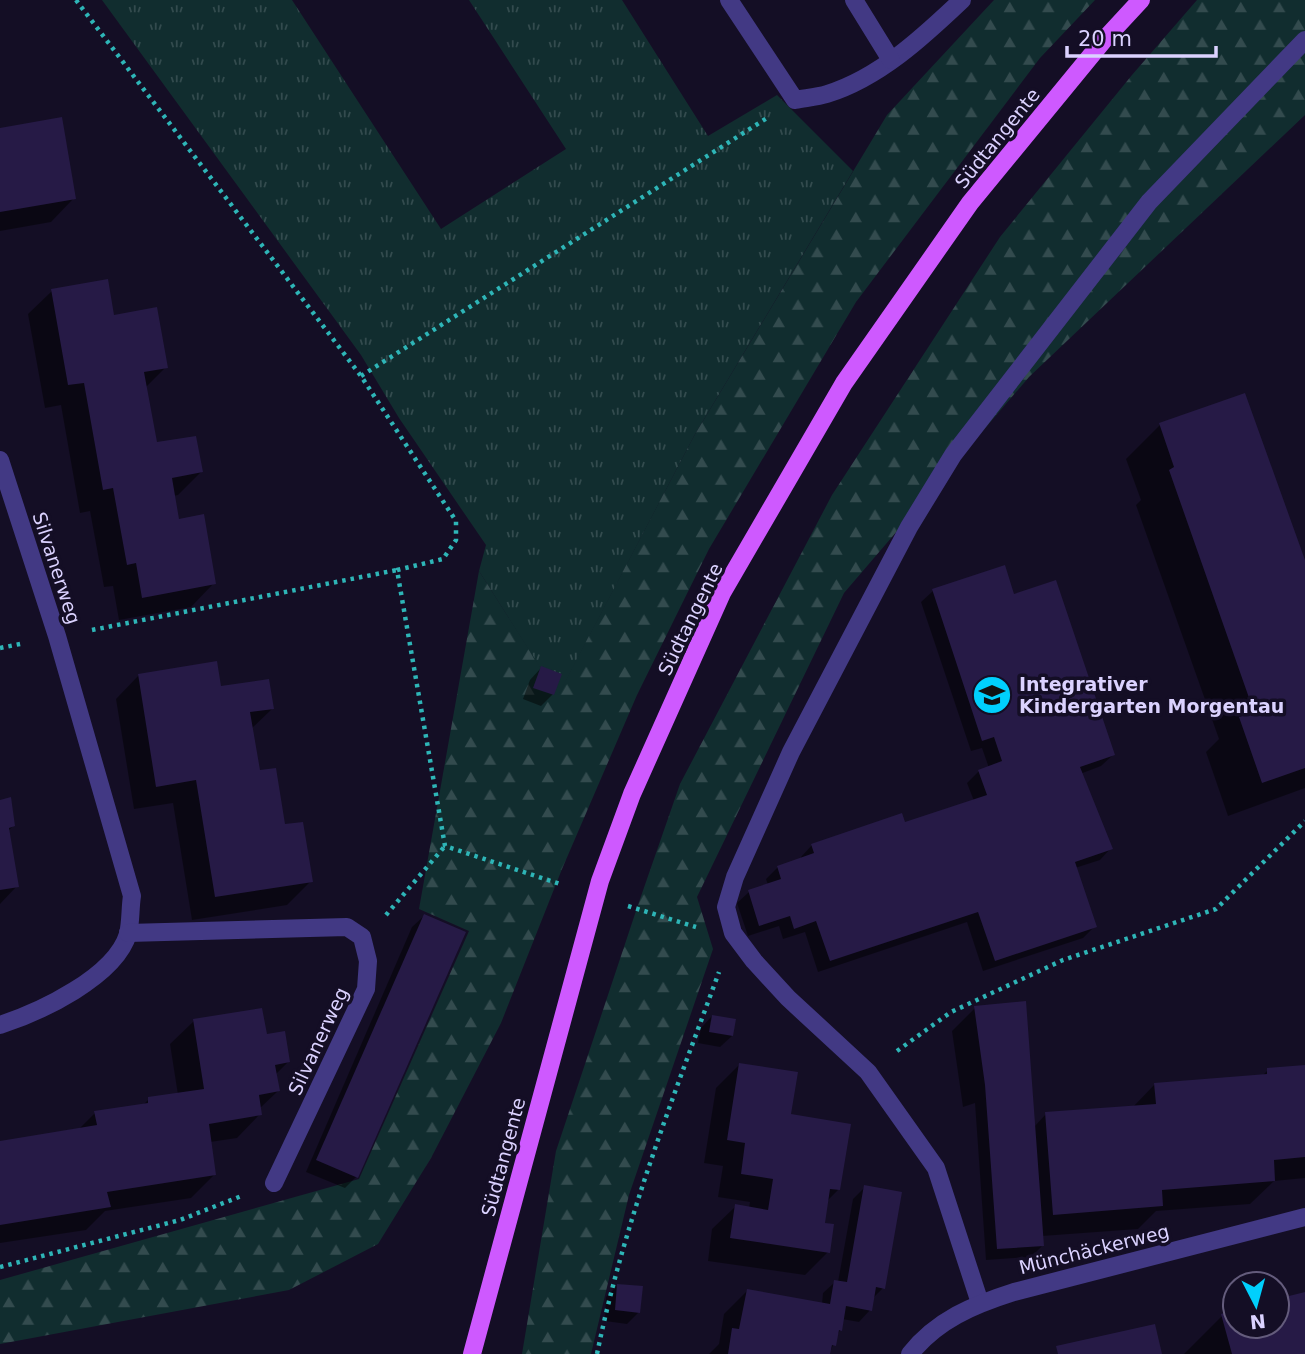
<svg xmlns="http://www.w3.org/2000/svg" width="1305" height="1354" font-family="'DejaVu Sans',sans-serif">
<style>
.grass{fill:url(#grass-tufts)}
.forest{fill:url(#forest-firs)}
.shadow{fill:#0007}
.building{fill:#261a46}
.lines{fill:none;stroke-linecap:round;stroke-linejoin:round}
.path{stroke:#2eb5b7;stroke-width:4.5;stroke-dasharray:3.5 5;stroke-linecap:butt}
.minor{stroke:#423984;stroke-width:18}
.major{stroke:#ce59ff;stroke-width:18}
.labels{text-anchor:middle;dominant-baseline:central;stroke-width:7;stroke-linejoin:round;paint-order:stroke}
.street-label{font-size:19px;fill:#dbd2ff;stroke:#140e25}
.poi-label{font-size:19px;font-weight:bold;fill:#dbd2ff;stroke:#140e25;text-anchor:start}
</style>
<defs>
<pattern id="grass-tufts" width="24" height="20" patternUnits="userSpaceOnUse" patternTransform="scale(1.75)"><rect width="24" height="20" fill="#112d2f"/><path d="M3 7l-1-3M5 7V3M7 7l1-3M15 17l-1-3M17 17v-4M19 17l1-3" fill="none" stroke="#334b4e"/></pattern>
<pattern id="forest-firs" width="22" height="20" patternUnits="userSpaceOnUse" patternTransform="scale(1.75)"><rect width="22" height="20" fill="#112d2f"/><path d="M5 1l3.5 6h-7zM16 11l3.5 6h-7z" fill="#334b4e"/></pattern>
</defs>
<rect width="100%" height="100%" fill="#140e25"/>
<polygon class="grass" points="102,0 292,0 441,229 566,149 469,0 622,0 708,136 777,95 853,171 694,436 558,696 479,571 486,545 399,418 361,355"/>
<g class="forest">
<polygon points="994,0 1095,0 1040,58 856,302 709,549 637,695 562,869 501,1023 431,1158 378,1244 289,1290 0,1344 0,1280 359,1179 469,931 419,909 479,571 558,695 694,436 887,115"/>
<polygon points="1197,0 1305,0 1305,115 1029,377 844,593 697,897 713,949 629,1195 591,1354 522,1354 556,1151 639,902 680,784 832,495 1000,237 1132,75"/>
</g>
<g class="shadow">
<polygon points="0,130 74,198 51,222 0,231"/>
<polygon points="52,291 113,317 166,367 145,388 155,444 201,472 178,495 173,496 177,521 214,583 191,607 119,620 113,586 104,587 90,511 80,513 61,405 45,408 28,314"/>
<polygon points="1160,425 1305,566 1305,788 1228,816 1206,752 1219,739 1136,505 1141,500 1126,459"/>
<polygon points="933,591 1013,596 1113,755 1101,766 1080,774 1111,848 1100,860 1075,868 1095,926 1083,938 983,971 967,922 818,972 805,932 783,939 779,926 748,936 737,903 749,892 768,885 766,879 778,867 801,859 801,857 812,845 904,824 974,801 967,783 979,771 989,768 982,748 971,751 921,602"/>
<polygon points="541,668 553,694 541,706 523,699 530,680"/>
<polygon points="139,675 219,688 272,709 251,729 258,772 311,881 287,905 192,920 173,803 134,809 116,699"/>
<polygon points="0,801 14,825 7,832 17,886 0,904"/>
<polygon points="424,916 356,1177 345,1188 306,1172 412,927"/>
<polygon points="975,1008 1034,1127 1046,1114 1132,1108 1155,1084 1262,1076 1268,1070 1305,1067 1305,1178 1274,1181 1250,1204 1156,1211 1138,1229 1042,1236 1042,1246 1031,1257 986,1260 975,1103 963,1107 952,1031"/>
<polygon points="712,1016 732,1036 720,1047 698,1043 701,1028"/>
<polygon points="194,1021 265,1036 288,1062 275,1075 278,1091 259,1109 260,1114 237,1138 210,1142 214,1175 191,1198 105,1211 86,1230 0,1243 0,1143 78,1130 95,1113 142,1106 149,1099 178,1095 170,1044"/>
<polygon points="739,1065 789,1116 838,1190 826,1202 823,1224 828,1252 805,1275 708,1261 712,1229 736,1206 749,1208 750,1202 718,1197 723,1166 704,1163 716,1088"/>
<polygon points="865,1187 883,1288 872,1299 870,1310 859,1322 842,1319 840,1330 829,1354 709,1354 719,1344 724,1314 747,1291 822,1304 823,1293 835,1282 838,1282 853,1199"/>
<polygon points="618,1285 639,1312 627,1324 605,1321 606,1297"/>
<polygon points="1305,1294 1305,1354 1184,1354 1222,1316 1235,1312 1235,1326 1277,1326 1277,1301"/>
</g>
<g class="building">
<polygon points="62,117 76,199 0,212 0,128"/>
<polygon points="108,279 114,315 157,307 168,368 144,372 157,442 196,436 203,472 172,478 179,519 204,514 216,584 142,598 136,563 127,565 113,488 103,490 84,383 68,385 51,289"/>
<polygon points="1245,393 1305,560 1305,768 1262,783 1239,717 1254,712 1169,470 1174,467 1159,423"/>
<polygon points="1005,565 1014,594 1056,580 1115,755 1080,767 1113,849 1075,862 1097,927 995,961 978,912 830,961 816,921 794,929 790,916 759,926 748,890 781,879 777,866 814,853 811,844 902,813 905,822 987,795 978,770 1002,761 994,737 982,741 932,589"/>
<polygon points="217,661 221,686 269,679 274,709 250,712 260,770 276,768 285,824 303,822 313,882 215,897 196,780 156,787 138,674"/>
<polygon points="541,666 562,674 554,695 533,688"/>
<polygon points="11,797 15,826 9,828 19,887 0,890 0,800"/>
<polygon points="424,914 466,932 358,1178 316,1160"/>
<polygon points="1026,1001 1044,1246 997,1249 985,1085 974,1006"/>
<polygon points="262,1008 267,1034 285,1031 290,1062 275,1065 280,1091 259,1095 262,1115 209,1124 216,1175 107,1192 111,1207 0,1225 0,1141 97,1125 94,1111 148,1103 148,1097 204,1089 193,1019"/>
<polygon points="712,1015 736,1019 733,1036 709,1032"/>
<polygon points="739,1063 798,1072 791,1114 851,1124 840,1190 830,1189 825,1223 834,1224 830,1253 730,1238 735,1204 768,1210 773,1179 741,1174 745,1143 727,1140"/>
<polygon points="1305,1065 1305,1157 1274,1160 1275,1181 1162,1190 1163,1206 1053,1215 1045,1112 1156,1104 1154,1083 1267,1074 1267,1068"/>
<polygon points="864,1185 902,1192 885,1289 876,1287 872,1311 846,1306 842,1331 839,1330 836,1346 832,1345 830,1354 728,1354 732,1328 739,1329 747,1289 830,1304 834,1280 847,1282"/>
<polygon points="617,1284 643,1286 640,1313 615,1310"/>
<polygon points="1305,1292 1305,1354 1232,1354 1221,1314 1235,1310 1235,1326 1277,1326 1277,1299"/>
<polygon points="1155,1324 1162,1354 1058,1354 1056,1346"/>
</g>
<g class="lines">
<g class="path">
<polyline points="76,0 361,376 456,521 456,540 443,559 397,570 445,846 563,885"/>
<polyline points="361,376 767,118"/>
<polyline points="92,630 397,570"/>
<polyline points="0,648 25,643"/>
<polyline points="628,906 696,927"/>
<polyline points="386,915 445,846"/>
<polyline points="897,1051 951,1012 1063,960 1216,909 1305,821"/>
<polyline points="0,1267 180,1220 244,1195"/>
<path d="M 597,1354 C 624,1222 673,1098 719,972"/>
</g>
<g class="minor">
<path d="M 729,0 L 795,100 C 805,98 817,97 827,94 C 879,78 923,37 962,0"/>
<polyline points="854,0 891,60"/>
<path d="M 0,460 L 57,636 L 132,896 C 130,908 131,922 128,934 C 115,977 40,1012 0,1025"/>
<polyline points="128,933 347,927 362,937 368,961 366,989 274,1183"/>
<polyline points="980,1303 936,1168 868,1072 788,998 754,961 733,933 726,907 735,877 791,752 909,527 953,455 1149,202 1305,40"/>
<path d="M 910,1354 C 937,1320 973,1305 1014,1292 L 1305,1217"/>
</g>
<polyline class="major" points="472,1354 600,881 632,794 722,593 844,383 970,203 1103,41 1141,0"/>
</g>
<defs>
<g id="school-disc" transform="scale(2.0125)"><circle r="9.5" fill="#00d0fd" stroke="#140e25"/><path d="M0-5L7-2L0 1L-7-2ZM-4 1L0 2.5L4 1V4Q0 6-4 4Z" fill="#111"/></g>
</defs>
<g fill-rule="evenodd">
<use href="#school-disc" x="992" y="695"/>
</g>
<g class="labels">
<g class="street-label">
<text transform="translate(997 138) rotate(-51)">Südtangente</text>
<text transform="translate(57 568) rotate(72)">Silvanerweg</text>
<text transform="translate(690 619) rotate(-64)">Südtangente</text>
<text transform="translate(318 1041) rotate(-65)">Silvanerweg</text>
<text transform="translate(503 1157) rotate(-75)">Südtangente</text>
<text transform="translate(1094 1249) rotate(-14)">Münchäckerweg</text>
</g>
<g class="poi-label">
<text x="1019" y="684">Integrativer<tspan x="1019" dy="22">Kindergarten Morgentau</tspan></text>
</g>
</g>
<g transform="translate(1256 1305) rotate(174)"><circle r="33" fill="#140e25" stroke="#645c7c" stroke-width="2"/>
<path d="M0-5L12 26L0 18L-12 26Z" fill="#00d0fd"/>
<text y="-10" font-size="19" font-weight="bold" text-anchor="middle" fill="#dbd2ff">N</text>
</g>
<path d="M1067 46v10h149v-10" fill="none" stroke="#dbd2ff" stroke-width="3.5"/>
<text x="1078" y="46" font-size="21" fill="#dbd2ff" stroke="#140e25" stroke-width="5" paint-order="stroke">20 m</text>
</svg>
